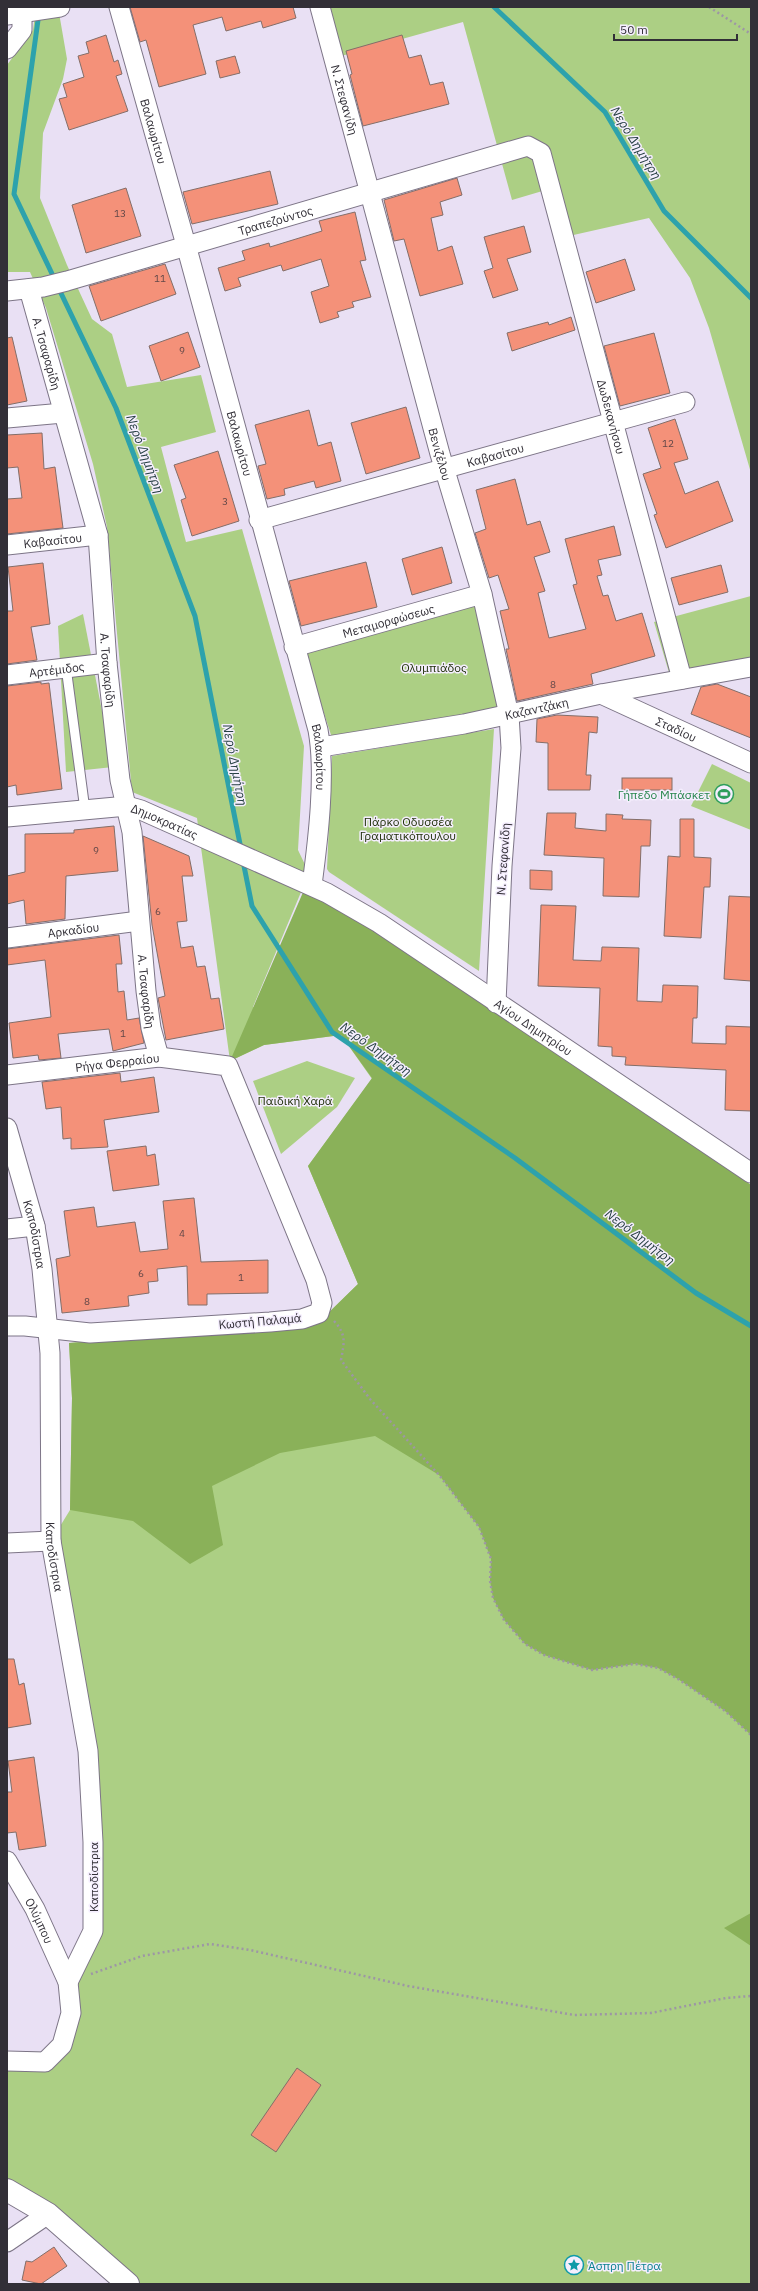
<svg xmlns="http://www.w3.org/2000/svg" width="758" height="2291" font-family="'IBM Plex Sans',sans-serif">
<style>
.green{fill:#accf84}
.forest{fill:#8ab159}
.lines{fill:none;stroke-linecap:round;stroke-linejoin:round}
.stream{stroke:#2da2ac;stroke-width:5}
.building{fill:#f49179;stroke:#836e69}
.lane-casing{stroke:#7d7587;stroke-width:11}
.street-casing{stroke:#7d7587;stroke-width:21}
.secondary-casing{stroke:#7d7587;stroke-width:24}
.path{stroke:#9d96a5;stroke-width:2.5;stroke-dasharray:2 3;stroke-linecap:butt}
.lane{stroke:#fff;stroke-width:9}
.street{stroke:#fff;stroke-width:19}
.secondary{stroke:#fff;stroke-width:22}
.labels{text-anchor:middle;dominant-baseline:central;stroke-width:3;stroke-linejoin:round;paint-order:stroke}
.number-label{font-size:10px;fill:#624848}
.street-label{font-size:12px;fill:#322f37;stroke:#f5eefe}
.park-label{font-size:12px;fill:#22320c;stroke:#f5eefe}
.leisure-label{font-size:12px;fill:#27864d;stroke:#f5eefe;text-anchor:end}
.culture-label{font-size:12px;fill:#0d838f;stroke:#f5eefe;text-anchor:start}
.water-label{font-size:13px;font-style:italic;fill:#274043;stroke:#f5eefe}
</style>
<rect width="100%" height="100%" fill="#e9e0f4"/>
<g class="green">
<polygon points="36,7 58,7 67,59 63,79 43,133 40,198 67,265 92,319 112,334 127,387 201,375 216,432 161,447 186,542 242,529 304,746 298,850 309,873 253,1007 557,1054 751,1185 751,2284 128,2284 7,2190 7,2051 42,2052 54,2041 62,2010 67,1965 84,1927 84,1841 79,1752 51,1541 70,1510 72,1398 69,1343 317,1324 358,1284 308,1166 372,1079 341,1035 264,1045 230,1061 197,818 132,792 107,527 93,464 46,308 30,272 7,272 7,65 33,30"/>
<polygon points="320,7 751,7 751,473 709,328 690,278 649,218 569,236 556,187 512,200 463,22 334,58"/>
<polygon points="751,596 751,673 673,686 654,622"/>
<polygon points="475,600 499,710 332,738 304,651"/>
<polygon points="83,614 113,767 66,772 58,626"/>
<polygon points="494,729 479,971 329,872 327,869 332,756"/>
<polygon points="712,764 751,783 751,830 691,806"/>
<polygon points="307,1061 355,1078 337,1107 281,1154 253,1081"/>
</g>
<g class="forest">
<polygon points="304,890 345,910 751,1185 751,1735 725,1711 678,1679 658,1668 635,1664 592,1670 544,1655 525,1644 504,1620 493,1598 490,1581 491,1559 479,1527 439,1475 375,1436 280,1453 212,1486 223,1545 190,1564 133,1521 70,1510 72,1398 69,1343 317,1324 358,1284 308,1166 372,1078 341,1035 264,1045 230,1061"/>
<polygon points="751,1913 751,1946 724,1928"/>
</g>
<g class="lines">
<g class="stream">
<polyline points="494,7 605,112 664,211 751,298"/>
<polyline points="39,13 14,194 55,280"/>
<polyline points="58,287 116,408 195,616 241,849"/>
<polyline points="243,861 252,906 332,1032 515,1158 696,1293 751,1326"/>
</g>
</g>
<g class="building">
<polygon points="130,7 293,7 296,18 263,28 261,21 226,31 222,17 193,25 206,74 159,87 146,40 140,42"/>
<polygon points="106,35 114,62 118,60 122,74 116,76 128,111 69,130 59,99 67,97 63,84 84,77 78,56 89,53 86,42"/>
<polygon points="402,35 409,58 421,55 430,85 443,82 449,104 363,126 350,75 352,74 346,51"/>
<polygon points="235,56 240,73 220,78 216,61"/>
<polygon points="270,171 278,204 192,224 183,192"/>
<polygon points="457,178 462,195 440,202 443,215 431,218 438,251 452,246 463,284 420,296 404,239 394,241 384,200"/>
<polygon points="126,188 141,236 86,253 72,205"/>
<polygon points="355,212 366,260 360,261 371,297 352,302 354,307 337,312 339,317 320,323 311,292 329,286 321,259 283,271 281,265 238,278 241,286 225,291 218,268 245,260 242,251 269,243 270,247 322,231 319,221"/>
<polygon points="524,226 531,252 507,259 518,290 493,298 484,271 493,268 484,237"/>
<polygon points="625,259 635,290 596,303 586,272"/>
<polygon points="165,264 176,294 101,321 89,286"/>
<polygon points="571,317 575,330 512,351 507,333 548,322 549,325"/>
<polygon points="188,332 200,367 161,381 149,346"/>
<polygon points="654,333 670,393 620,406 604,346"/>
<polygon points="12,337 27,401 7,405 7,338"/>
<polygon points="406,407 420,458 366,474 351,423"/>
<polygon points="309,410 318,446 331,442 341,481 316,488 314,481 284,489 285,495 267,499 258,466 266,464 255,425"/>
<polygon points="675,419 688,459 674,463 685,494 718,481 733,521 666,548 654,515 657,514 643,474 661,468 648,428"/>
<polygon points="42,433 44,469 55,467 63,528 7,534 7,499 22,498 18,467 7,468 7,435"/>
<polygon points="218,451 239,521 192,536 181,500 186,498 174,465"/>
<polygon points="515,479 527,525 540,521 550,552 534,557 545,591 538,593 549,638 586,629 573,585 577,584 565,539 614,526 621,555 598,560 602,575 597,576 603,596 608,595 616,621 642,613 655,656 591,674 593,684 517,701 506,649 509,649 500,611 509,609 498,575 489,578 475,533 486,529 476,490"/>
<polygon points="442,547 452,583 412,595 402,559"/>
<polygon points="366,562 377,607 301,626 289,581"/>
<polygon points="43,563 50,624 31,627 37,660 7,664 7,611 13,611 8,567"/>
<polygon points="721,565 728,592 679,605 671,578"/>
<polygon points="41,682 41,684 49,683 62,789 17,795 16,785 7,787 7,686"/>
<polygon points="717,684 751,697 751,738 691,714 701,687"/>
<polygon points="557,715 598,717 597,733 589,732 586,775 591,775 590,790 548,790 548,743 536,742 537,719"/>
<rect x="622" y="778" width="50" height="12"/>
<polygon points="547,813 576,813 575,828 606,831 606,814 623,815 622,819 651,820 650,846 641,846 639,897 603,896 604,858 544,855"/>
<polygon points="680,819 694,819 694,857 711,858 710,887 704,887 701,938 664,936 668,856 680,857"/>
<polygon points="114,826 118,871 66,876 65,919 26,924 24,900 7,904 7,876 25,872 25,834 74,833 74,830"/>
<polygon points="143,836 189,856 193,876 182,876 187,921 177,922 181,948 193,946 197,967 205,966 211,999 219,998 224,1029 166,1040 158,998 165,996 152,925"/>
<polygon points="530,870 552,871 552,890 530,889"/>
<polygon points="729,896 751,897 751,981 724,979"/>
<polygon points="541,905 576,906 573,960 601,961 602,947 639,948 637,1001 662,1002 663,985 698,986 697,1018 693,1018 692,1043 726,1044 726,1026 751,1027 751,1111 725,1110 726,1070 625,1065 626,1057 612,1056 612,1047 598,1046 600,988 538,986"/>
<polygon points="119,935 122,964 116,964 118,992 124,991 127,1020 139,1018 144,1043 113,1051 109,1029 58,1034 61,1058 39,1060 38,1055 13,1058 9,1023 51,1017 45,960 7,965 7,949"/>
<polygon points="120,1073 121,1082 154,1077 159,1112 104,1120 108,1147 71,1149 71,1138 63,1139 61,1107 46,1109 42,1082"/>
<polygon points="146,1146 147,1156 155,1154 159,1185 113,1191 107,1151"/>
<polygon points="194,1198 201,1262 268,1260 268,1293 207,1294 207,1305 188,1305 187,1266 157,1269 158,1281 148,1282 149,1293 128,1296 129,1306 62,1313 56,1259 70,1256 64,1211 94,1207 97,1227 135,1222 140,1252 168,1249 163,1201"/>
<polygon points="7,1659 14,1659 19,1685 24,1683 31,1724 7,1728"/>
<polygon points="34,1757 46,1846 19,1850 16,1832 7,1833 7,1792 12,1792 8,1761"/>
<polygon points="297,2068 321,2085 276,2152 251,2135"/>
<polygon points="54,2247 67,2266 41,2284 22,2280 26,2261 32,2262"/>
</g>
<g class="lines">
<g class="lane-casing">
<polyline id="lane" points="66,667 85,810"/>
</g>
<g class="street-casing">
<g id="street">
<path id="s1" d="M 119,7 L 186,245 L 318,730 C 326,774 318,840 312,885"/>
<path id="s2" d="M 320,7 L 440,454 L 482,594 L 509,715 L 511,748 L 502,866 L 496,1003"/>
<polyline points="7,15 60,7"/>
<polyline points="7,49 22,30 22,13"/>
<path id="s3" d="M 29,289 L 98,535 L 107,663 L 120,780 L 132,832 L 146,991 L 151,1028 L 159,1057"/>
<path id="s4" d="M 7,291 L 43,287 L 67,281 L 528,146 L 541,153 L 682,679"/>
<polyline points="7,418 63,413"/>
<path id="s5" d="M 259,520 L 685,402"/>
<path id="s6" d="M 7,545 L 98,535"/>
<path id="s7" d="M 294,647 L 482,594"/>
<path id="s8" d="M 7,675 L 107,663"/>
<path id="s9" d="M 601,694 L 751,763"/>
<path id="s10" d="M 321,747 L 464,724 L 601,694 L 751,667"/>
<path id="s11" d="M 7,817 L 127,806 L 141,810 L 327,893 L 379,923 L 751,1173"/>
<path id="s12" d="M 7,938 L 139,921"/>
<path id="s13" d="M 7,1075 L 159,1057 L 228,1066 L 316,1280 L 322,1303 L 319,1313 L 302,1319 L 270,1322 L 90,1333 L 25,1326 L 7,1326"/>
<path id="s14" d="M 7,1128 L 35,1226 L 42,1269 L 50,1353 L 51,1541 L 88,1751 L 93,1842 L 93,1931 L 68,1982"/>
<polyline points="7,1229 35,1226"/>
<polyline points="7,1543 51,1541"/>
<path id="s15" d="M 7,1861 L 35,1909 L 68,1982 L 71,2013 L 62,2045 L 45,2062 L 7,2061"/>
<polyline points="7,2242 48,2214"/>
</g>
</g>
<g class="secondary-casing">
<polyline id="secondary" points="7,2190 48,2214 128,2284"/>
</g>
<g class="path">
<polyline points="709,7 751,34"/>
<path d="M 334,1321 C 347,1335 344,1343 341,1360 L 370,1399 L 439,1475 L 479,1527 L 491,1559 L 490,1581 L 493,1598 L 504,1620 L 525,1644 L 544,1655 L 592,1670 L 635,1664 L 658,1668 L 678,1679 L 725,1711 L 751,1735"/>
<polyline points="91,1974 142,1956 210,1944 250,1950 408,1986 574,2015 651,2013 726,1998 751,1996"/>
</g>
<use href="#lane" class="lane"/>
<use href="#street" class="street"/>
<use href="#secondary" class="secondary"/>
</g>
<defs>
<g id="stadium-ring" transform="scale(1)"><circle r="9.5" fill="#f5eefe" stroke="#2e9e5b" stroke-width="1.5"/><path d="M0-5a6.5 5 0 1 0 0 10a6.5 5 0 1 0 0-10ZM-3.5-1.8h7v3.6h-7Z" fill="#2e9e5b"/></g>
<g id="sight-ring" transform="scale(1)"><circle r="9.5" fill="#f5eefe" stroke="#0f9aa8" stroke-width="1.5"/><path d="M0-6L1.8-2.2L6-1.7L2.9 1.2L3.7 5.4L0 3.3L-3.7 5.4L-2.9 1.2L-6-1.7L-1.8-2.2Z" fill="#0f9aa8"/></g>
</defs>
<g fill-rule="evenodd">
<use href="#stadium-ring" x="724" y="794"/>
<use href="#sight-ring" x="574" y="2265"/>
</g>
<g class="labels">
<g class="number-label">
<text x="120" y="213">13</text>
<text x="160" y="278">11</text>
<text x="182" y="350">9</text>
<text x="668" y="443">12</text>
<text x="225" y="501">3</text>
<text x="553" y="684">8</text>
<text x="96" y="850">9</text>
<text x="158" y="911">6</text>
<text x="123" y="1033">1</text>
<text x="182" y="1233">4</text>
<text x="141" y="1273">6</text>
<text x="241" y="1277">1</text>
<text x="87" y="1301">8</text>
</g>
<g class="street-label">
<text stroke="none"><textPath href="#s2" startOffset="96">Ν. Στεφανίδη</textPath></text>
<text stroke="none"><textPath href="#s1" startOffset="129">Βαλαωρίτου</textPath></text>
<text stroke="none"><textPath href="#s4" startOffset="278">Τραπεζούντος</textPath></text>
<text stroke="none"><textPath href="#s3" startOffset="67">Α. Τσαφαρίδη</textPath></text>
<text stroke="none"><textPath href="#s4" startOffset="829">Δωδεκανήσου</textPath></text>
<text stroke="none"><textPath href="#s1" startOffset="453">Βαλαωρίτου</textPath></text>
<text stroke="none"><textPath href="#s2" startOffset="463">Βενιζέλου</textPath></text>
<text stroke="none"><textPath href="#s5" startOffset="245">Καβασίτου</textPath></text>
<text stroke="none"><textPath href="#s6" startOffset="46">Καβασίτου</textPath></text>
<text stroke="none"><textPath href="#s7" startOffset="98">Μεταμορφώσεως</textPath></text>
<text stroke="none"><textPath href="#s8" startOffset="50">Αρτέμιδος</textPath></text>
<text stroke="none"><textPath href="#s3" startOffset="391">Α. Τσαφαρίδη</textPath></text>
<text stroke="none"><textPath href="#s10" startOffset="219">Καζαντζάκη</textPath></text>
<text stroke="none"><textPath href="#s9" startOffset="83">Σταδίου</textPath></text>
<text stroke="none"><textPath href="#s1" startOffset="777">Βαλαωρίτου</textPath></text>
<text stroke="none"><textPath href="#s11" startOffset="161">Δημοκρατίας</textPath></text>
<text transform="translate(503 859) rotate(-86)">Ν. Στεφανίδη</text>
<text stroke="none"><textPath href="#s12" startOffset="67">Αρκαδίου</textPath></text>
<text stroke="none"><textPath href="#s3" startOffset="715">Α. Τσαφαρίδη</textPath></text>
<text stroke="none"><textPath href="#s11" startOffset="585">Αγίου Δημητρίου</textPath></text>
<text stroke="none"><textPath href="#s13" startOffset="111">Ρήγα Φερραίου</textPath></text>
<text stroke="none"><textPath href="#s14" startOffset="110">Καποδίστρια</textPath></text>
<text transform="translate(260 1321) rotate(-5)">Κωστή Παλαμά</text>
<text stroke="none"><textPath href="#s14" startOffset="434">Καποδίστρια</textPath></text>
<text transform="translate(93 1877) rotate(-90)">Καποδίστρια</text>
<text stroke="none"><textPath href="#s15" startOffset="68">Ολύμπου</textPath></text>
</g>
<g class="park-label">
<text x="434" y="667">Ολυμπιάδος</text>
<text x="408" y="821">Πάρκο Οδυσσέα<tspan x="408" dy="14">Γραματικόπουλου</tspan></text>
<text x="295" y="1100">Παιδική Χαρά</text>
</g>
<g class="leisure-label">
<text x="710" y="794">Γήπεδο Μπάσκετ</text>
</g>
<g class="culture-label">
<text x="588" y="2265">Άσπρη Πέτρα</text>
</g>
<g class="water-label">
<text transform="translate(636 143) rotate(58)">Νερό Δημήτρη</text>
<text transform="translate(145 454) rotate(69)">Νερό Δημήτρη</text>
<text transform="translate(235 765) rotate(79)">Νερό Δημήτρη</text>
<text transform="translate(376 1049) rotate(35)">Νερό Δημήτρη</text>
<text transform="translate(640 1237) rotate(37)">Νερό Δημήτρη</text>
</g>
</g>
<rect width="758" height="2291" fill="none" stroke="#322f37" stroke-width="16"/>
<path d="M614 34v6h123v-6" fill="none" stroke="#322f37" stroke-width="2"/>
<text x="620" y="34" font-size="12" fill="#322f37" stroke="#f5eefe" stroke-width="3" paint-order="stroke">50 m</text>
</svg>
